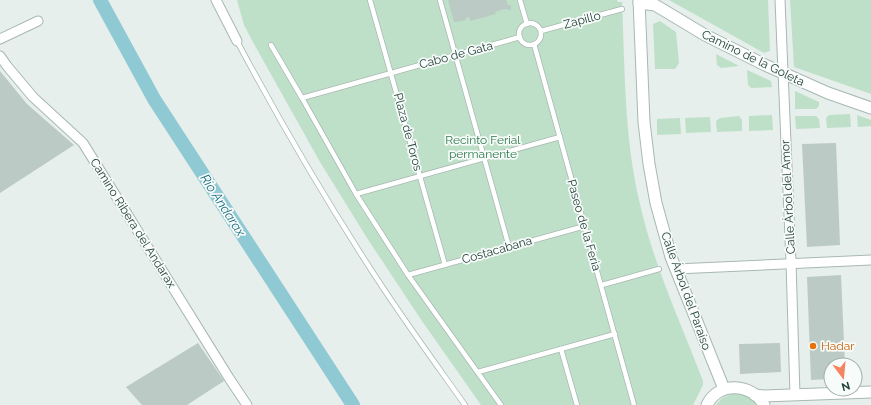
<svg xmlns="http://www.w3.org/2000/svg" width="871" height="405" font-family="Raleway,sans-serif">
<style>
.green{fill:#bfe0c8}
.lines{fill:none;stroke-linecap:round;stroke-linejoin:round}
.river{stroke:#8ec9d4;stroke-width:14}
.building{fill:#bbcac4}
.service-casing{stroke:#a8b8b2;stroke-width:6}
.minor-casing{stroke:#a8b8b2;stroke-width:11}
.tertiary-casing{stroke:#a8b8b2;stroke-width:13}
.service{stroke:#fff;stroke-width:4.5}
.minor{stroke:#fff;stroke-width:9}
.tertiary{stroke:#fff;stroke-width:11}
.food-dot{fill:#e8710a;stroke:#f7fbf9;stroke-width:1.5}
.labels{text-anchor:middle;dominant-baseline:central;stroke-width:3.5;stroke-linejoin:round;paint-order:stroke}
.street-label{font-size:12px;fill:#24423a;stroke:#f7fbf9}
.park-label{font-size:12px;fill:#2d7a4b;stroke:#f7fbf9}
.food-label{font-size:12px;fill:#c56008;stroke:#f7fbf9;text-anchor:start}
.water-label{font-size:13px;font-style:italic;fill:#1c6f80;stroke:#f7fbf9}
</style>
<rect width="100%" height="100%" fill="#e6efeb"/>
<g class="green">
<path d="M 237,0 L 617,0 L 618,2 L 622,2 C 625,70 624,138 640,204 C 654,266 681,323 703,381 L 703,385 L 693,405 L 481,405 L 422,321 L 367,238 L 320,162 L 254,44 L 244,25 Z"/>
<polygon points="669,0 768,0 770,51 764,53"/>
<polygon points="790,0 871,0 871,94 794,67"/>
<polygon points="660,21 676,32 679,63 675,69 655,69 653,24"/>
<polygon points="716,54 739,66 721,68 717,65"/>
<polygon points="747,70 771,81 772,87 751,88 748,85"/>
<polygon points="795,91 819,102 819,106 816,109 795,109"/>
<polygon points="850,114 851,127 827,128 826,118 829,115"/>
<polygon points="772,115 773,130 749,131 749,116"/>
<polygon points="857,115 871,120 871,126 858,127"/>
<polygon points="739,116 742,120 742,131 717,132 716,121 720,118"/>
<polygon points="795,116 816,116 819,119 820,128 796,129"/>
<polygon points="710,117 711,132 686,133 685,118"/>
<polygon points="680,118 681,134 657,135 657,119"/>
<path d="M 732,394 C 742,393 750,397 756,405 L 716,405 L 722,398 Z"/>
</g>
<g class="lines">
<polyline class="river" points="100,0 154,99 353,405"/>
</g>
<g class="building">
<polygon points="448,0 506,0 508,5 511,5 511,10 504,9 495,12 496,14 470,21 469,17 466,18 466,20 456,22 454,22"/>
<polygon points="0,71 27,104 74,145 0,193"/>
<polygon points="836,143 840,245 807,247 802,144"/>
<polygon points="841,275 845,365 831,365 831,379 811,380 807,277"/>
<polygon points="198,343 224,381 187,405 142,405 126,387"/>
<polygon points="780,343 781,372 740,374 739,344"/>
</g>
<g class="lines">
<g class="service-casing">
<g id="service">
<polyline points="370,0 445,265"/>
<polyline points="440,0 509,247"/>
<polyline points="520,0 527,24"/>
<circle cx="530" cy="34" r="11"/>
<polyline points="541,31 622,9"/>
<path d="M 237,41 C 278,118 322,194 370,268 C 400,315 433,360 465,405"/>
<polyline points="534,44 634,405"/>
<polyline points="271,45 302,98 520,37"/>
<polyline points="302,98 356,194 408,275 501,405"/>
<polyline points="356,194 560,137"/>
<polyline points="408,275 585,226"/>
<polyline points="602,285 659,269"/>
<polyline points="561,349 577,405"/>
<polyline points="478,372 615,334"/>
</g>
</g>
<g class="minor-casing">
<g id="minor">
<polyline points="216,0 237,41"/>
<polyline points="780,0 791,262 795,395"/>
<polyline points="0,39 38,21"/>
<polyline points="0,56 7,66 33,97 83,143 229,378 247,405"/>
<polyline points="676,269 871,260"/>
</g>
</g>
<g class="tertiary-casing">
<g id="tertiary">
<polyline points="639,0 644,122 649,164 656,203 671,257 724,389"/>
<polyline points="639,3 655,5 705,35 765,65 828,93 871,108"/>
<polyline points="755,395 764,396 871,392"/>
<path d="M 707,405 C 718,381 752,383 764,405"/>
</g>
</g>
<use href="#service" class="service"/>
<use href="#minor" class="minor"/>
<use href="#tertiary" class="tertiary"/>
</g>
<circle class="food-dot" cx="813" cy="346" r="4"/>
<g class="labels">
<g class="street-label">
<text transform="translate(582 20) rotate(-15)">Zapillo</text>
<text transform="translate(456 55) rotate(-15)">Cabo de Gata</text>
<text transform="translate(753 58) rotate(26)">Camino de la Goleta</text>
<text transform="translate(408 132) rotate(75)">Plaza de Toros</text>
<text transform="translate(788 197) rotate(-93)">Calle Árbol del Amor</text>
<text transform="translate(133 223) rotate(58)">Camino Ribera del Andarax</text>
<text transform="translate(584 225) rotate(74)">Paseo de la Feria</text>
<text transform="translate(497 250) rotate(-16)">Costacabana</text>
<text transform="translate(686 291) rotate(70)">Calle Árbol del Paraíso</text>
</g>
<g class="park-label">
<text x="483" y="140">Recinto Ferial<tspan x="483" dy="14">permanente</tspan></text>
</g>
<g class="food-label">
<text x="821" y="346">Hadar</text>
</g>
<g class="water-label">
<text transform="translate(223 205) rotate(57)">Río Andarax</text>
</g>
</g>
<g transform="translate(843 377) rotate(164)"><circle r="19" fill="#f7fbf9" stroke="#a3b1ad"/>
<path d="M0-3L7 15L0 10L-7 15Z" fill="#f4845f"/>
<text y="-6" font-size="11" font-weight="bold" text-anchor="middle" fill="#24423a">N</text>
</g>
</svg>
